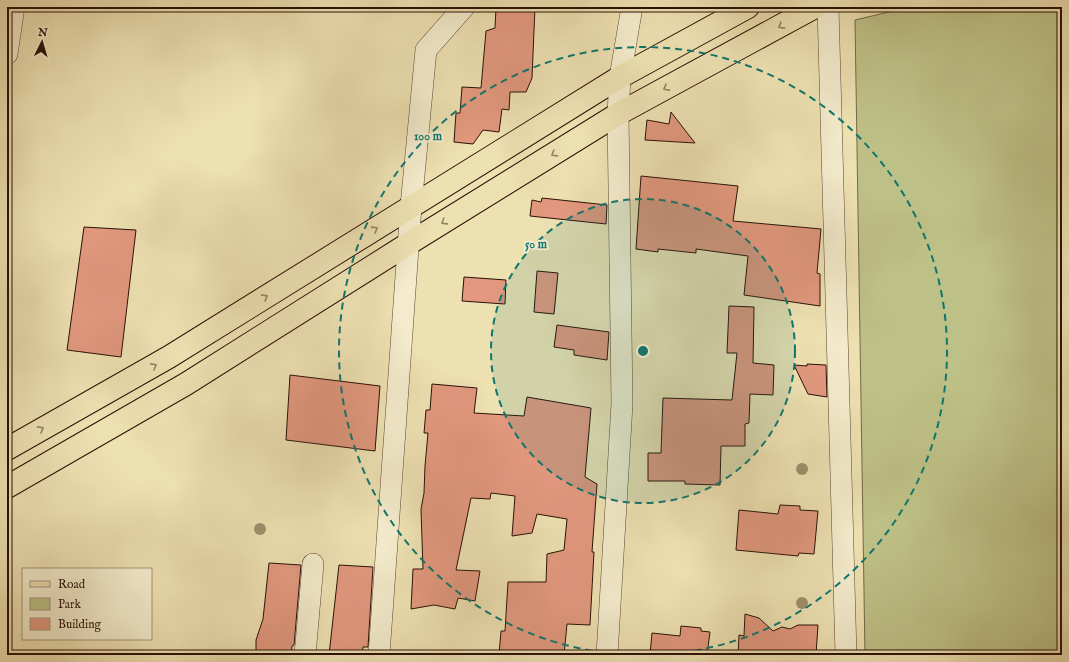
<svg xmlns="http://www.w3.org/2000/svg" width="1069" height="662" font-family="'IM FELL English',serif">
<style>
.green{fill:#bec187;stroke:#746847}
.building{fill:#e1987e;stroke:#2a1007}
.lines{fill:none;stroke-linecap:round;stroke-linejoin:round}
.street-casing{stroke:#5b4432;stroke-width:22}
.primary-casing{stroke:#2a1007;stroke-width:24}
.street{stroke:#f3ebcc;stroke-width:21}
.primary{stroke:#ede0b1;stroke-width:22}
.tree{fill:#9e906c}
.oneway{stroke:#958264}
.ring{fill:none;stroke:#0f766e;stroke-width:2;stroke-dasharray:7 5}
.centre{fill:#0f766e;stroke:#f3ebcc;stroke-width:2}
.ring-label{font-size:12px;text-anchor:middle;font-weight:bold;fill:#0f766e;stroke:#f3ebcc;stroke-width:4;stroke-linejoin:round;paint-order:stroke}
</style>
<rect width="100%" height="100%" fill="#ede0b1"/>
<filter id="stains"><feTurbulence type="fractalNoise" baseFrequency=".005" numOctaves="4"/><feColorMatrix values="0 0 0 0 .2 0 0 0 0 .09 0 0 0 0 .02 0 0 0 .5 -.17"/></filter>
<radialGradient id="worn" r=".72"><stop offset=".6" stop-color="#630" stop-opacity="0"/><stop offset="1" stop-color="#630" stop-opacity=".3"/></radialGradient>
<polygon class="green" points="910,7 1062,7 1062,655 865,655 855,20"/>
<g class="building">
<polygon points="535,7 532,78 526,92 510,92 509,110 502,109 499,132 483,130 473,144 454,142 456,113 460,113 462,87 481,88 486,31 495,28 496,8"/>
<polygon points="671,112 695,143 645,140 647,120 669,124"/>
<polygon points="641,176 738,186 733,221 821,229 817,273 820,274 820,306 744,295 748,256 696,249 696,253 658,249 658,252 636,249"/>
<polygon points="542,198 607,205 606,224 530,216 532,200 541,202"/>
<polygon points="84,227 136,230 121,357 67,350"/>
<polygon points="537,271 558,273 554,314 534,312"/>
<polygon points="464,277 506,280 505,304 462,301"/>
<polygon points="729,306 754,307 753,363 774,365 773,395 750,394 749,423 745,424 745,446 721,446 720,485 685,484 685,481 648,481 648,453 661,453 663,398 732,400 737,353 727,353"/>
<polygon points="557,325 609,332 607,360 574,355 574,350 554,347"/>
<polygon points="807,364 826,365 827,397 808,394 794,365 807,366"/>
<polygon points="290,375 380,386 375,451 286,440"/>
<polygon points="432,384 477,388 474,413 524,416 527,397 591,408 585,477 597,484 592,552 594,552 590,625 567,624 564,655 499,655 501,631 505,631 508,582 546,582 547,554 564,550 567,519 537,514 532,533 512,536 515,496 491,493 490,499 471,498 456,570 480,571 475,601 458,598 455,609 434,605 411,609 413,569 423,569 421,509 424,493 425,466 428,433 424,433 426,410 430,410"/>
<polygon points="780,505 800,506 800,510 818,511 814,554 799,553 798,556 736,550 739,510 778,514"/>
<polygon points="269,563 301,565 294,645 292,646 291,655 256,655 256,640 263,619"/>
<polygon points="339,565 373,567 368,647 363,647 362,655 329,655"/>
<polygon points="745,614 759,618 773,631 782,627 790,629 798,625 818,625 816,655 738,655 739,635 744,636"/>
<polygon points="681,626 701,628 701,631 710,632 707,655 650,655 652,633 680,636"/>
</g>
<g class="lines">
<g class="street-casing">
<g id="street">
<polyline points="828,7 846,655"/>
<polyline points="7,54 14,7"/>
<polyline points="305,655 313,564"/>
<polyline points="379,655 411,206 426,50 464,7"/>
<polyline points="607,655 622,404 618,114 620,77 632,7"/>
</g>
</g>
<g class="primary-casing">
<g id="primary">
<polyline points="7,449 169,357 620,77 748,7"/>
<polyline points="7,487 186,384 408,244 618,114 815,7"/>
</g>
</g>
<use href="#street" class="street"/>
<use href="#primary" class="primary"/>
</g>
<g class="tree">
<circle cx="802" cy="469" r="6"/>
<circle cx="260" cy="529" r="6"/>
<circle cx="802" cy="603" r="6"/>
</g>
<defs><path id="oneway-chevron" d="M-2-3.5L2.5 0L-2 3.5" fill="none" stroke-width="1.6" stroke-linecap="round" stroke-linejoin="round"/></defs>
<g class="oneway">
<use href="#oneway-chevron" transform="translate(781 26) rotate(151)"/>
<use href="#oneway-chevron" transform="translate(666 88) rotate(151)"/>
<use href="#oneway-chevron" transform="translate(554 154) rotate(148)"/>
<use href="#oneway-chevron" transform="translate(444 222) rotate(148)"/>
<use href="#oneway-chevron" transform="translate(375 229) rotate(-32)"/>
<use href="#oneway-chevron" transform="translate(265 297) rotate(-32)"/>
<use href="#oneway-chevron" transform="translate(154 366) rotate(-29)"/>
<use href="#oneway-chevron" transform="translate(41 429) rotate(-29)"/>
</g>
<circle cx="643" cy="351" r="152" fill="#0f766e" fill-opacity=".12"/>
<g class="ring">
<circle cx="643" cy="351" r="152"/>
<path d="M640 655A304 304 0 1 1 646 655"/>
</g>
<circle cx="643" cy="351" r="6" class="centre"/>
<g class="ring-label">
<text x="428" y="140">100 m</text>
<text x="536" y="248">50 m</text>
</g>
<rect width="1069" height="662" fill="none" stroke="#ede0b1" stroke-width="24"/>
<rect x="8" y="8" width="1053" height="646" fill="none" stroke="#2a1007" stroke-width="2"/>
<rect x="12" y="12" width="1045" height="638" fill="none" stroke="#2a1007"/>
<rect x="22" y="568" width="130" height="72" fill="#f3ebcc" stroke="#a3937d"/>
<rect x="30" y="581" width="20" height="6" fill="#ede0b1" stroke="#a3937d"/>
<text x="58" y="588" font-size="12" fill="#2a1007">Road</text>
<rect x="30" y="598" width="20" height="12" fill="#bec187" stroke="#a3937d"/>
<text x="58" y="608" font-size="12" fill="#2a1007">Park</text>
<rect x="30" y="618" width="20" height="12" fill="#e1987e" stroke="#a3937d"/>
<text x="58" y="628" font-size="12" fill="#2a1007">Building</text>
<g transform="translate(42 42) rotate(5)" stroke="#f3ebcc" stroke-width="3" paint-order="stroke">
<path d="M0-3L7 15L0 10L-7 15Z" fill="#2a1007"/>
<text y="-6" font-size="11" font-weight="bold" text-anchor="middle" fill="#2a1007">N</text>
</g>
<rect width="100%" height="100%" filter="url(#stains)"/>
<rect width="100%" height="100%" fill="url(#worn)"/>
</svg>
